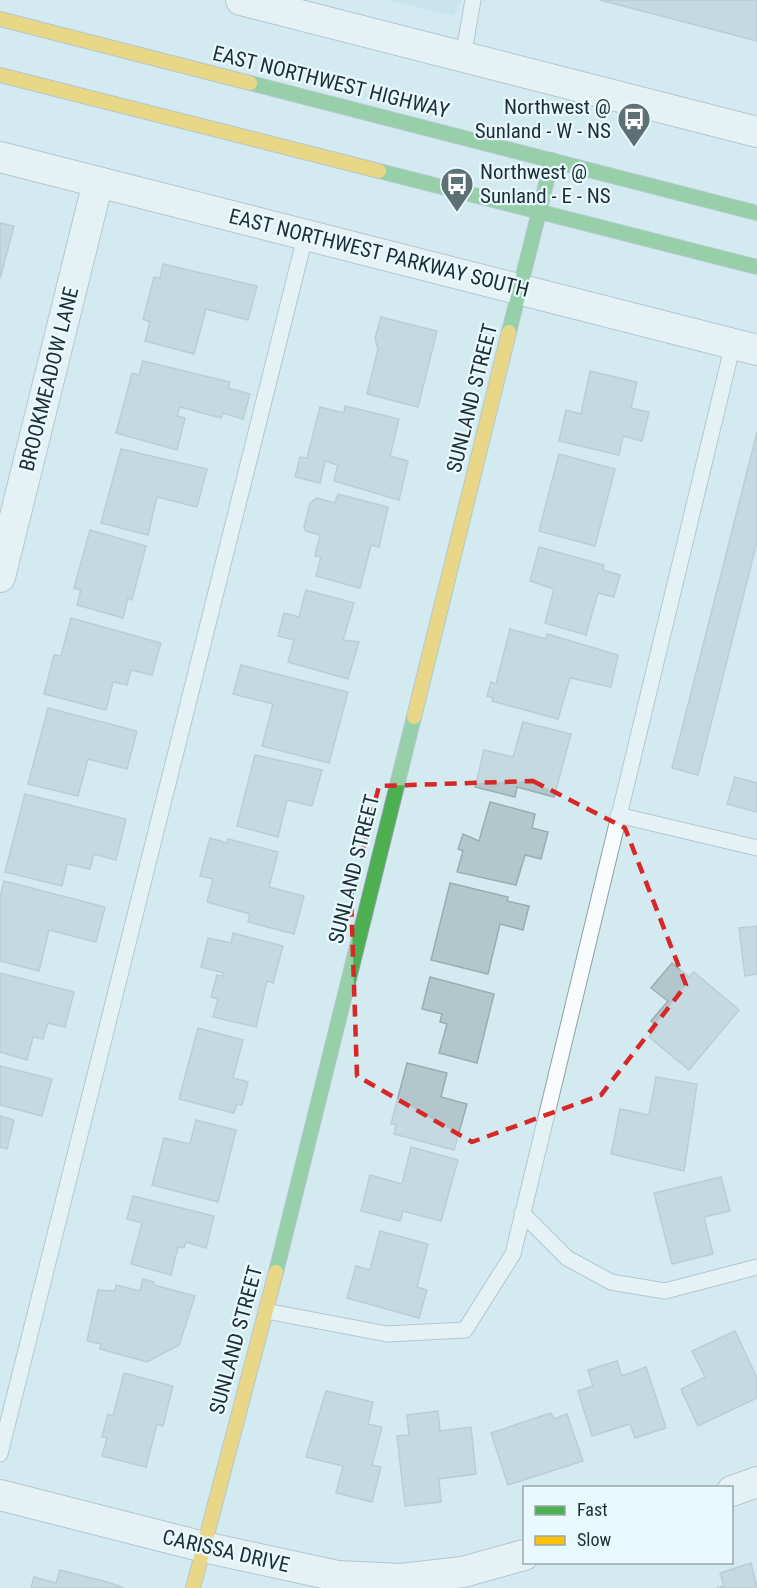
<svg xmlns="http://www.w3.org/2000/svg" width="757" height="1588" font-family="'Roboto Condensed',sans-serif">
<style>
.pitch{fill:#bcdee7}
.building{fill:#b1c7cc;stroke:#9badb1;stroke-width:1.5}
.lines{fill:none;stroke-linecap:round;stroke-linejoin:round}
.lane-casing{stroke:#8fa0a5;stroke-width:17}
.street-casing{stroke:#8fa0a5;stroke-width:32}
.fast-casing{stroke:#8fa0a5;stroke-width:16}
.slow-casing{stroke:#8fa0a5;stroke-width:16}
.lane{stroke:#f8fcfd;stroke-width:15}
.street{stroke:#f8fcfd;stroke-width:30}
.fast{stroke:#4caf50;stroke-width:14}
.slow{stroke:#ffc107;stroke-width:14}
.marked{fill:none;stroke:#d62828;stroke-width:4.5;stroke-dasharray:12 8;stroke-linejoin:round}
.labels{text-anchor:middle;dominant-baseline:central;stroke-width:4.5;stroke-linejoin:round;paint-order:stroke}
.street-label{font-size:21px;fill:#1e2e32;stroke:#e9fafe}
.poi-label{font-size:21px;fill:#1e2e32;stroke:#e9fafe;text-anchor:end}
</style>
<rect width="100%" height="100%" fill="#d3eaf0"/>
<polygon class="pitch" points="387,0 461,0 454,16"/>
<g class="building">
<polygon points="600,0 757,0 757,41"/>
<polygon points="0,223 14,226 0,279"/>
<polygon points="163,264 257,286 248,320 206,309 194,354 145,341 150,322 143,319 154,277 160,278"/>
<polygon points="381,317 437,331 418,407 367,394 378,349 375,338"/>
<polygon points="143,361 230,382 228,388 250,394 243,419 223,413 221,418 180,407 177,416 185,418 177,450 116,433 132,373 139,375"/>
<polygon points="590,371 637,382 631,408 649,412 642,441 623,436 619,455 559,441 566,410 581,414"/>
<polygon points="345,406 399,419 390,456 408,461 399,500 334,481 338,465 325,461 320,483 295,477 300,457 307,458 320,407 344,413"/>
<polygon points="757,432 757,542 698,775 672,768"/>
<polygon points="121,449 207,469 197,507 157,497 148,535 101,523"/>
<polygon points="559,454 615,469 595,546 539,531"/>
<polygon points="338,494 388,507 379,547 371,545 360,588 316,576 321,557 315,556 320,535 306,531 304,527 310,503 317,498 335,503"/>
<polygon points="90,530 146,546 132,600 128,598 123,618 77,605 81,590 74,588"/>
<polygon points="539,547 604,565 603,570 620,575 614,597 598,593 586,635 545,623 554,589 530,581"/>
<polygon points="306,590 354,603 343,640 359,642 348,679 288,662 294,640 278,636 284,613 299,617"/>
<polygon points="71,618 161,643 152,675 131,670 127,685 113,682 106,710 44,694 54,655 61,656"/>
<polygon points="510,629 546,639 547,634 618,655 611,687 570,678 558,719 492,701 493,698 487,696 491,682 496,684"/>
<polygon points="241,665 348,692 329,763 262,746 273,704 233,694"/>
<polygon points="48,708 137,731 127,769 88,759 78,796 28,784"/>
<polygon points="523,722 571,734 554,797 517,787 515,797 475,787 484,750 513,757"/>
<polygon points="255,755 322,770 312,806 287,800 278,837 237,826"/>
<polygon points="735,777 757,783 757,812 727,804"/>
<polygon points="25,794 126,819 116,860 94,854 90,869 67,864 62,886 5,872"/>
<polygon points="490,802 535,814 532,828 548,832 541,859 525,855 516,885 457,872 463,851 458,849 463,834 479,841"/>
<polygon points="210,838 227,843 228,839 278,852 269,887 304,896 294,934 248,922 250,914 207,902 213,879 200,876"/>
<polygon points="4,881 105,907 96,942 49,930 39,971 0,961 0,898"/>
<polygon points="450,883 508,897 507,901 529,906 523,930 500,924 488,974 431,960"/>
<polygon points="757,926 757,974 745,976 739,928"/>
<polygon points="233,933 283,946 273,983 267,981 256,1027 213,1017 218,999 211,997 217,975 223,976 224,973 201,967 208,938 231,943"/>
<polygon points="672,963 689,977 694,972 739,1010 689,1070 649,1037 658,1027 651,1021 668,1001 651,988"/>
<polygon points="0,973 74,992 65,1027 48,1023 43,1039 33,1037 27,1060 0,1052"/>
<polygon points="430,977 494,994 477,1063 439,1053 447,1024 440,1022 442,1014 422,1009"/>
<polygon points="198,1028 243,1040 233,1078 248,1082 242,1105 237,1104 234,1113 179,1099"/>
<polygon points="407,1063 447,1073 441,1097 467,1104 454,1150 394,1134 396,1125 391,1124"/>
<polygon points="0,1066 52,1079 42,1116 0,1105"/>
<polygon points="656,1077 697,1084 684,1171 611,1154 620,1109 649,1115"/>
<polygon points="0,1116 14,1120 7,1149 0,1147"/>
<polygon points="196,1120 236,1130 218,1202 152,1185 164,1138 190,1144"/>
<polygon points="411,1147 458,1160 441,1221 403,1211 400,1221 361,1211 370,1175 402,1184"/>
<polygon points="721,1177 730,1211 704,1217 713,1254 672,1264 654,1193"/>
<polygon points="133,1196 214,1216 206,1248 186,1242 184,1248 178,1247 171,1275 131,1264 142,1223 127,1219"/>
<polygon points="380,1231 428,1244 417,1287 427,1290 419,1318 347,1298 356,1266 370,1270"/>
<polygon points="143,1279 154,1282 154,1285 195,1296 179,1345 147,1362 100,1349 101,1344 87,1341 98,1290 115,1291 116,1285 140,1291"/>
<polygon points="735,1331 757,1378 757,1398 698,1426 681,1389 705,1377 692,1351"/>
<polygon points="617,1361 622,1376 646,1367 666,1428 635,1438 630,1424 592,1436 578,1391 593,1386 588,1370"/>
<polygon points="124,1373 173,1386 163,1426 157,1424 146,1467 102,1456 107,1438 102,1437 108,1414 113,1416"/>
<polygon points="326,1391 373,1402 368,1424 382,1427 372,1465 381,1467 372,1502 336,1493 343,1466 306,1457"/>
<polygon points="438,1411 440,1431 471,1427 476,1474 439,1479 441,1502 405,1506 397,1436 409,1435 407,1415"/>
<polygon points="551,1413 554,1419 567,1414 583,1461 508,1485 491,1433"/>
<polygon points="751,1563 757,1588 717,1588 724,1586 720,1573"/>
<polygon points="60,1570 107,1582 124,1588 31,1588 34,1577 56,1583"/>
</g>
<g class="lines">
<g class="lane-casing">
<g id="lane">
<polyline points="463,57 473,0"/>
<polyline points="618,815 757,848"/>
<polyline points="522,1213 567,1258 611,1282 665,1291 757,1267"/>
<polyline points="266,1311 387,1334 465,1330 513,1254 733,344"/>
<polyline points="0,1454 306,233"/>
</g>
</g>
<g class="street-casing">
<g id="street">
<polyline points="241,0 757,132"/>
<polyline points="0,157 757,350"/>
<polyline points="0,577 98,182"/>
<polyline points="732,1491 757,1482"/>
<polyline points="0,1495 204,1547 337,1576 401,1579 463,1572 524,1555"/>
</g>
</g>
<g class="fast-casing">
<g id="fast">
<polyline points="250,83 757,213"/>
<polyline points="379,171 757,267"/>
<polyline points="509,332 552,160"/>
<polyline points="276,1272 414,717"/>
</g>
</g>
<g class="slow-casing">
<g id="slow">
<polyline points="0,19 250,83"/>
<polyline points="0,75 379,171"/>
<polyline points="414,717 509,332"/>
<polyline points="193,1588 276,1272"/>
</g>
</g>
<use href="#lane" class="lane"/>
<use href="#street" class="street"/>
<use href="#fast" class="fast"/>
<use href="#slow" class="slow"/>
</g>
<path d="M0 0H757V1588H0ZM 533,781 L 625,828 L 686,985 L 601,1095 L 472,1142 L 357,1076 L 351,896 L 379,786 Z" fill="#d3eaf0" fill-opacity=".55" fill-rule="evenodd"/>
<path class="marked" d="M 533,781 L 625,828 L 686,985 L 601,1095 L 472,1142 L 357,1076 L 351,896 L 379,786 Z"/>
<defs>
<g id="bus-pin" transform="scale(1.725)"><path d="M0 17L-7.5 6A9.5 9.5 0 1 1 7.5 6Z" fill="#5d7074" stroke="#e9fafe"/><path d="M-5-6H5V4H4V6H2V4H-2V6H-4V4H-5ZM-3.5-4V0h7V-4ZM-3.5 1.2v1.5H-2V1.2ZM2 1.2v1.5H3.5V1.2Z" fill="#fff"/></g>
</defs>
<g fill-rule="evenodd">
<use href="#bus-pin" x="634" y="119"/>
<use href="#bus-pin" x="457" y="184"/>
</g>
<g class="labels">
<g class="street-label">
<text transform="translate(331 82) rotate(14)">EAST NORTHWEST HIGHWAY</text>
<text transform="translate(379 253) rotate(14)">EAST NORTHWEST PARKWAY SOUTH</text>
<text transform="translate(49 379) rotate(-76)">BROOKMEADOW LANE</text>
<text transform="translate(472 398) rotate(-76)">SUNLAND STREET</text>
<text transform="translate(354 869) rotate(-76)">SUNLAND STREET</text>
<text transform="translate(236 1340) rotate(-75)">SUNLAND STREET</text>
<text transform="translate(226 1551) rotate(13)">CARISSA DRIVE</text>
</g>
<g class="poi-label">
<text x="611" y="107">Northwest @<tspan x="611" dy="24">Sunland - W - NS</tspan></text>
<text x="480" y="172" text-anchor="start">Northwest @<tspan x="480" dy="24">Sunland - E - NS</tspan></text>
</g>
</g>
<rect x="523" y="1486" width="210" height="78" fill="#e9fafe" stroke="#98a8ac" stroke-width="1.5"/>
<rect x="535" y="1506" width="30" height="9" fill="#4caf50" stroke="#98a8ac" stroke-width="1.5"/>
<text x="577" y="1516" font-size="18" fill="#1e2e32">Fast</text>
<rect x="535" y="1536" width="30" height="9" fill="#ffc107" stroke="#98a8ac" stroke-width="1.5"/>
<text x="577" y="1546" font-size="18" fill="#1e2e32">Slow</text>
</svg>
